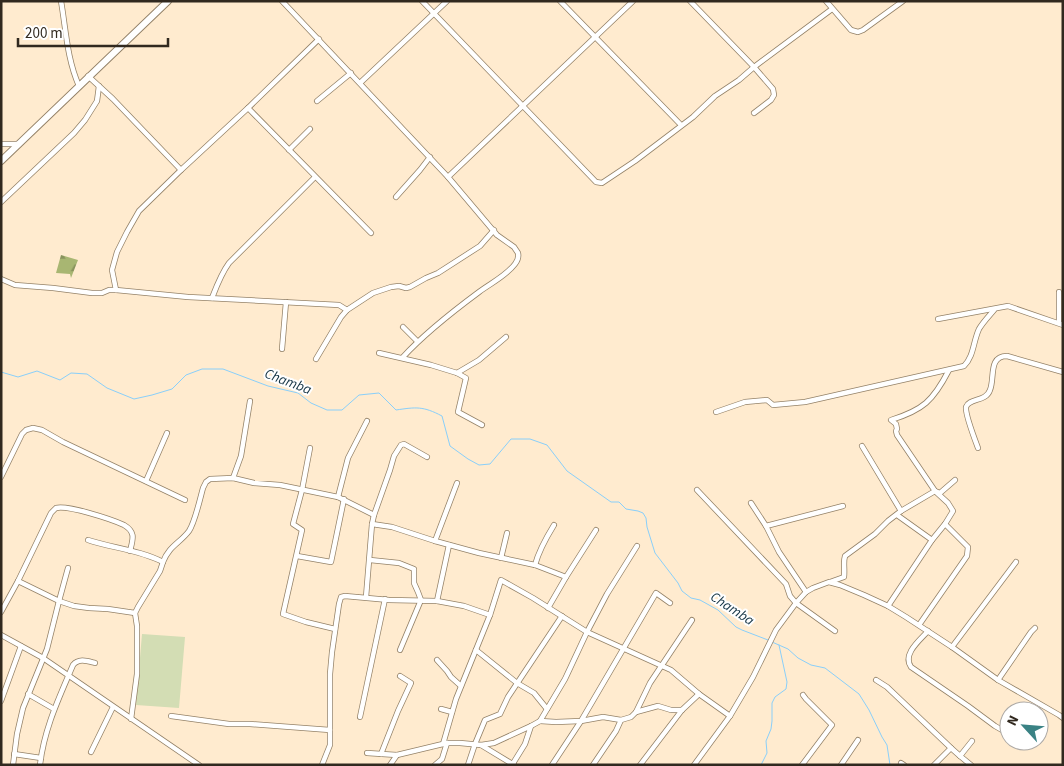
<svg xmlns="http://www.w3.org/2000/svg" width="1064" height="766" font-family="'Source Sans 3',sans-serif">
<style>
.forest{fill:url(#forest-firs)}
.park{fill:#d3ddb4}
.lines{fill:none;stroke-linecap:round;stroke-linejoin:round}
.stream{stroke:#89cffa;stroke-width:1}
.street-casing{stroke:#948268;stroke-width:6}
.secondary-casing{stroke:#948268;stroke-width:8}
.street{stroke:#fff;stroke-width:4.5}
.secondary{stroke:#fff;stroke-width:6}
.labels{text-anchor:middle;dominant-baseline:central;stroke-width:4;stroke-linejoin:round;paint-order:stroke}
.water-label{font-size:14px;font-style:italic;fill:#113142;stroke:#fff}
</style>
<defs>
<pattern id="forest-firs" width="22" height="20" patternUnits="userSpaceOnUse" patternTransform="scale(1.25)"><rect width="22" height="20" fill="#a8b672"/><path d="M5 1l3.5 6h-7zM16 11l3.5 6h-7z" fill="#89945d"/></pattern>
</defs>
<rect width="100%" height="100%" fill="#ffebcf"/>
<polygon class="forest" points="61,255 78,260 71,278 70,274 56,273"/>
<polygon class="park" points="142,634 185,637 179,708 136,705"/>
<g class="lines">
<g class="stream">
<path d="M 1,372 L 18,377 L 37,371 L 60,380 L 71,373 L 87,374 L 107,388 L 134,399 L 152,395 L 172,389 L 186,375 L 202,369 L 223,369 L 268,386 L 298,393 L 311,403 L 327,410 L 342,410 L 359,395 L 379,393 L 396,410 C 416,407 423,406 442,416 L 450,446 L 468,459 L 479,465 L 490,464 L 511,439 L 530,439 L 547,445 L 567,471 L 611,502 L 619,502 L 626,509 L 638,511 L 643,513 L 646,518 L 647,527 L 655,553 L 678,583 L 682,591 L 691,598 L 700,600 L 718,610 L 736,627 L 742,630 L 768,640"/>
<polyline points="772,642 788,649 798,658 811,665 825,668 859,694 869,710 882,737 887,745 890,765"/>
<polyline points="761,765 767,753 766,741 771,729 772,721 772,703 775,697 786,689 787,682 779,645"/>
</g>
<g class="street-casing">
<g id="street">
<path d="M 61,1 C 66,30 67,59 79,86"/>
<path d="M 282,1 L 448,177 L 497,235 L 514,247 L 518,253 C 519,257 518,260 515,264 C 506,276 491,283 479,292 C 452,312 425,333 403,357"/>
<polyline points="422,1 596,182 602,183 635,161 693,117 715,96 739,80 754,67 832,9"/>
<polyline points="560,1 681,125"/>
<polyline points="690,1 754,67 773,89 774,95 771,100 754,113"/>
<polyline points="826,1 851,30 858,32 863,30 903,1"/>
<polyline points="88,76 113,99 181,170"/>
<polyline points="360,83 447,1"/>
<polyline points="317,101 351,73"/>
<polyline points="248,108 371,233"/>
<polyline points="1,144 19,144"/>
<polyline points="289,150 310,129"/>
<polyline points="448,177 633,1"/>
<polyline points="396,197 420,170 430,157"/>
<polyline points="1,202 74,133 85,120 97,101 99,86"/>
<polyline points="1,279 15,285 53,288 92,293 102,293 109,290 116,290 188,297 339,305 347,310 341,317 316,359"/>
<polyline points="116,290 112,270 117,252 127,232 139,211 181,170 248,108 319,39"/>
<polyline points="1059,292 1059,323"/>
<path d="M 212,298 C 217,285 221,274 229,263 L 315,177"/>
<polyline points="347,310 373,293 391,287 399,286 406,288 410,287 426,278 438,273 480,246 494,230"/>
<polyline points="938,319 1008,306 1063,325"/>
<polyline points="403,327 417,341"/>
<polyline points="282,349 286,302"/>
<polyline points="379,353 431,365 457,373 479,360 506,337"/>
<polyline points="457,373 466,378 458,412 482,425"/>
<path d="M 716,412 L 745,402 L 767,400 L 773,405 L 805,402 L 964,366 C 974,356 973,342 979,329 C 983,322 989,316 994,310"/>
<polyline points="862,446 901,511"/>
<polyline points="310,448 302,490 293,524 302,530 283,614 306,622 335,629"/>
<path d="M 978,448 C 975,440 965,414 966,407 C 969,398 986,402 990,390 C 995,378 988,356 1007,356 L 1063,372"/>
<polyline points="1,477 22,434 26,430 33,428 42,430 63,442 185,500"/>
<polyline points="233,478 241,456 250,401"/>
<polyline points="146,481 167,433"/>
<polyline points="697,490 786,584 790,596 796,603 835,631"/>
<polyline points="338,497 348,458 367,421"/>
<polyline points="751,503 766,526"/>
<polyline points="897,515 932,540"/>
<polyline points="372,524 392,527 435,541 479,553 535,565 566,577"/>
<path d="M 88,540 C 112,548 140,550 163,562 C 169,546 180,543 189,531 C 195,522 200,499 203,488 L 206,482 L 210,479 L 233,478 L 254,483 L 280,485 L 338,497 L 374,515"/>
<polyline points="435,541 457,483"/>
<polyline points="297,556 331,562 344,499"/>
<polyline points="501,558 507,533"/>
<polyline points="370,560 399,563 414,569 414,583 418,592 421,600 400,650"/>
<path d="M 535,565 C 539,550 546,538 554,525"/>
<polyline points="18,581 59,601 74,606 89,608 108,609 135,613"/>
<path d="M 830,582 L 844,577 C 845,569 843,562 845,556 L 875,534 L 888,521 L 901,511 L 935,491 L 940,493 L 955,480"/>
<polyline points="806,592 779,552 766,526 843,506"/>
<polyline points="366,597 372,524 374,515 390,470 394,456 401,445 404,444 427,457"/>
<polyline points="437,601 449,545"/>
<path d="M 888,606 L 932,540 L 945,524 L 953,511 L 948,503 L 935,491 L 897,435 L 896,431 L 897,429 L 896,424 L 891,420 C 923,410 933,401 949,370"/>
<polyline points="548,608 566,577 596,530"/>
<path d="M 1,612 L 18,581 L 51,513 L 56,508 C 68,505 111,519 124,525 C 136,532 133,539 130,551"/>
<polyline points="919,625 967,556 968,547 945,524"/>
<path d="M 928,631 C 920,640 902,654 911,667 L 968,706 L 995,726 L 1009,734"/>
<polyline points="1,635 43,658 199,765"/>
<polyline points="952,647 1016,562"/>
<polyline points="476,650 517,683 534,693 547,709"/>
<polyline points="437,660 447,671 451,677 461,686"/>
<polyline points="876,680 887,687 951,748"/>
<polyline points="998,680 1031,632 1035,628"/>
<polyline points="28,694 54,709"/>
<polyline points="1,701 21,646"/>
<polyline points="441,709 452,712"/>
<polyline points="636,712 650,683 692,620"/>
<polyline points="171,716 229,724 250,724 330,730"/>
<polyline points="730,716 753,677 776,630 796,603 806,592 813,588 829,582 840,585 864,595 888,606 906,617 952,647 998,680 1059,715 1063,718"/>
<polyline points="360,717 385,599"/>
<polyline points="131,719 137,674 137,626 135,613 138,607 160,571 163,562"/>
<polyline points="540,721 556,722 581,721 603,717 621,720 631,717 636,712 658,706 671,710 682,710"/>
<polyline points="1022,741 1028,745"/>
<polyline points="443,744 456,699 490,615 501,580 533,598 587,632 671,670 699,694 730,716 694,765"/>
<polyline points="481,745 514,765"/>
<polyline points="91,752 113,707"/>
<polyline points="367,753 397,755"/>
<polyline points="14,754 41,758"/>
<polyline points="381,754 398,711 411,683 400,676"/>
<polyline points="960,756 971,765"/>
<polyline points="901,763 904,765"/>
<polyline points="13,765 17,734 23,708 47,649 59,601 68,568"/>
<path d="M 40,765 C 44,729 59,698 73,665 C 79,658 87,661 95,663"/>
<polyline points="322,765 330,745 330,674 332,652 339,604 341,597 345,596 389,600 437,601 464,606 490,615"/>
<polyline points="390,765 397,755 447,743 460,743 481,745 494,743 531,726 540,721 565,679 587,632 607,594 637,546"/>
<polyline points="435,765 442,759 447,743"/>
<polyline points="468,765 475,744 485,720 500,714 508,697 562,616"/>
<polyline points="512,765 525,744 531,726"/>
<polyline points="552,765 581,721 656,593 670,603"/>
<polyline points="593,765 616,731 621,720"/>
<polyline points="640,765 682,710 699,694"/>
<polyline points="802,765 832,725 806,699 803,695"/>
<polyline points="841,765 858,740"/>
<polyline points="934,765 951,748 960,756 972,741"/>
</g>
</g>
<g class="secondary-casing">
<polyline id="secondary" points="1,161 168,1"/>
</g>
<use href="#street" class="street"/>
<use href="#secondary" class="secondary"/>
</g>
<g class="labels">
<g class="water-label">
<text transform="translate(288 382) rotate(21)">Chamba</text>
<text transform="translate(732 609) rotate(33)">Chamba</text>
</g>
</g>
<rect width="1064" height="766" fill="none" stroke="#31291f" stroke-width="5"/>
<g transform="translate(1024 726) rotate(296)"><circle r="24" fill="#ffffff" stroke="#ada9a5"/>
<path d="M0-4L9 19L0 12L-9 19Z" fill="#3a8284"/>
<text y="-8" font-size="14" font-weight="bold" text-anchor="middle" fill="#31291f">N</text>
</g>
<path d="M18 38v8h150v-8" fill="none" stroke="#31291f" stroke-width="2.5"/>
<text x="25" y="38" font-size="15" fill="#31291f" stroke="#ffffff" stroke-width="4" paint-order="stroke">200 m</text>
</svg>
